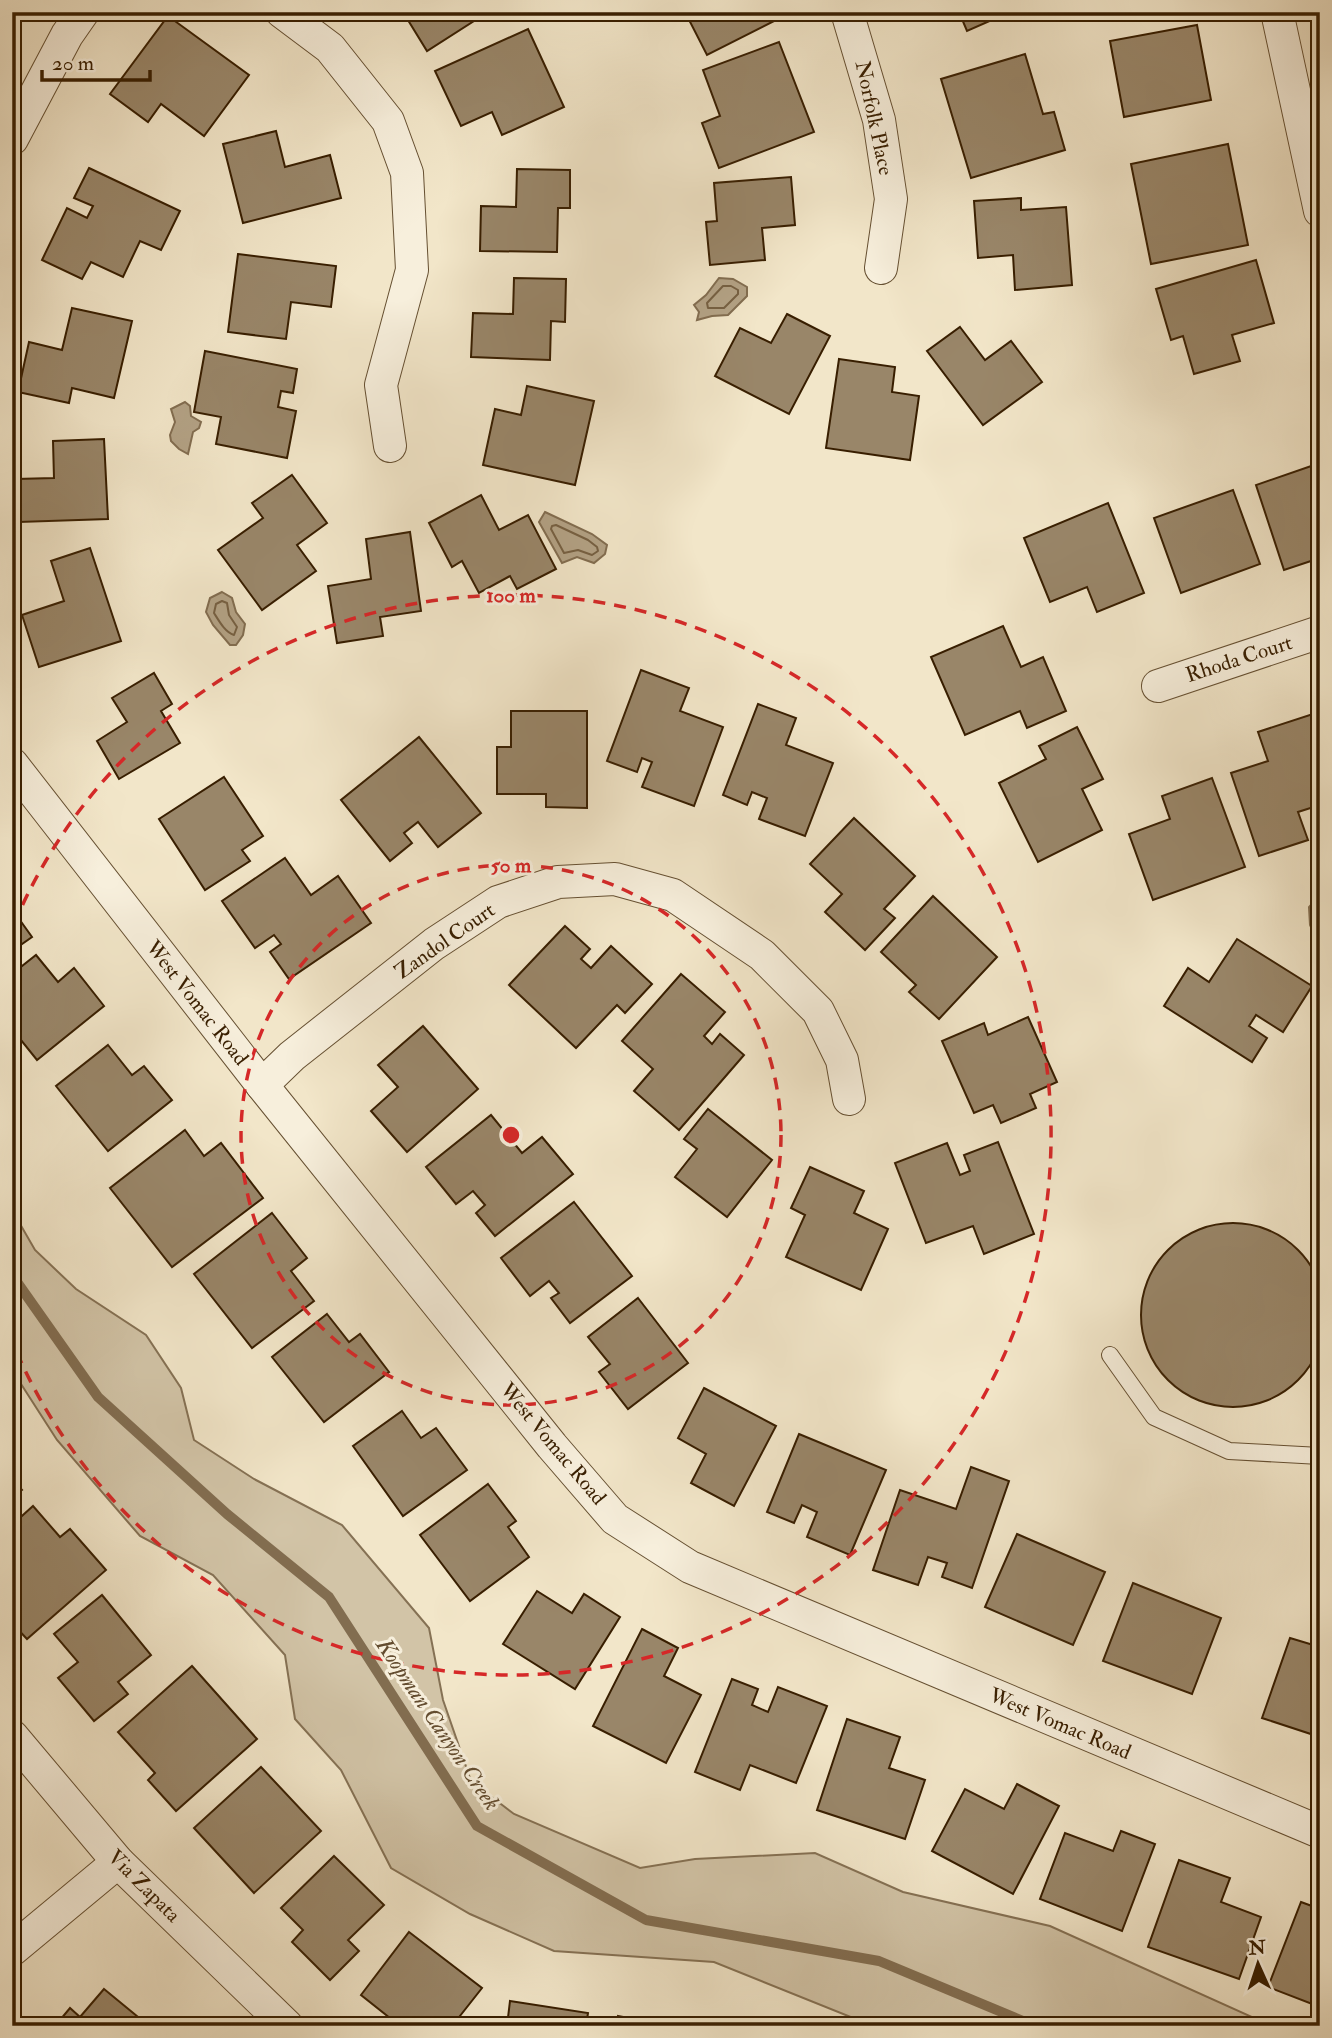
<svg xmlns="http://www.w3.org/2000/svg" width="1332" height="2038" font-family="'IM FELL Double Pica',serif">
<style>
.green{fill:#d2c4a7;stroke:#857154;stroke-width:2}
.water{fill:#b3a285;stroke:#826d50;stroke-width:2}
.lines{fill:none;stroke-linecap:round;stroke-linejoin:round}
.shore{stroke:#766042;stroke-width:2}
.stream{stroke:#826d50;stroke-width:10}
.building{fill:#998669;stroke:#381e00;stroke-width:2}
.service-casing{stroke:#665032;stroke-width:18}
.minor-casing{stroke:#665032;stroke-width:34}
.service{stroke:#f7efdc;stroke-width:16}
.minor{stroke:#f7efdc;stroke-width:32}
.ring{fill:none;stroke:#d62828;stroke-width:3.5;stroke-dasharray:12 9}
.labels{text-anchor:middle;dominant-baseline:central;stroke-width:6;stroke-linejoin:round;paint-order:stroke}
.street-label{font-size:21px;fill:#381e00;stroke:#f7efdc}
.water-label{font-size:23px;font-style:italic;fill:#634c2f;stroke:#f7efdc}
.centre{fill:#d62828;stroke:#f7efdc;stroke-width:3.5}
.ring-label{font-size:21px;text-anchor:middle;font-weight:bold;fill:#d62828;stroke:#f7efdc;stroke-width:6;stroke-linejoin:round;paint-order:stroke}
</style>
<rect width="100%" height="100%" fill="#f2e6c9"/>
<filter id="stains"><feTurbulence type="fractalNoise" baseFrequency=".00286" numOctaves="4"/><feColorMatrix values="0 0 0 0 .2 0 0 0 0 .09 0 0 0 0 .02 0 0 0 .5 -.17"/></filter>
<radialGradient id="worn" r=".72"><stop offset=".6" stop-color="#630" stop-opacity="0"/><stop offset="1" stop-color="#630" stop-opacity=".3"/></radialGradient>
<polygon class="green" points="12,1210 35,1250 76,1289 146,1335 181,1388 194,1440 254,1479 342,1525 429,1628 443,1700 471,1781 514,1814 640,1868 695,1859 815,1853 903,1892 1050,1926 1272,2026 873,2026 714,1962 554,1951 470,1914 391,1868 341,1770 295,1719 285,1655 213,1575 140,1536 57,1440 12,1370"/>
<g class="water">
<polygon points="719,278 733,279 747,287 747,296 728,315 712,316 697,320 699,312 694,305 706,295"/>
<polygon points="185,402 190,406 191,416 201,422 199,428 193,432 188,454 179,449 171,441 170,435 175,422 171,409"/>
<polygon points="545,512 592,534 607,545 605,554 594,563 577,557 562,563 539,522"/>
<polygon points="222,592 232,598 236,612 245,624 243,635 236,645 230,645 213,625 206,612 210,598"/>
<polygon points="1318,897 1320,897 1320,946 1310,925 1309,907"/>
</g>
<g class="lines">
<g class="shore">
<polygon points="723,286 731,286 738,290 738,294 724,308 708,308 707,303"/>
<polygon points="556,525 588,540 597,547 598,551 592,555 578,550 564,553 551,529 552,526"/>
<path d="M 222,601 L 227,603 L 229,615 L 237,627 L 234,635 C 225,632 219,621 214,613 L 216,604 Z"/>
</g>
<polyline class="stream" points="12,1275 98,1397 227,1514 329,1597 477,1826 646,1920 879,1961 1035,2026"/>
</g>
<g class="building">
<polygon points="403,12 488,12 427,51"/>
<polygon points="685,12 777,12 780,18 707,55"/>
<polygon points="959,12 1010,12 967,31"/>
<polygon points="168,16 249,75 204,136 161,104 148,122 110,94"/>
<polygon points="1197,25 1211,100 1124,117 1110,41"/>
<polygon points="528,29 564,107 502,135 492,112 461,126 435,71"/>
<polygon points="779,42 814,132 719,168 702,123 720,116 703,70"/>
<polygon points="1025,54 1043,114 1054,112 1065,150 971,178 941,79"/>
<polygon points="276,131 285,167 330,155 341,198 243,223 223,144"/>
<polygon points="1228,144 1248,245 1151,264 1131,164"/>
<polygon points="89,168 180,211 161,250 140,241 123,277 91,262 82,279 42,260 67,208 87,218 93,206 74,198"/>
<polygon points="517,169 570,170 570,208 558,208 557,252 480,251 481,206 516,207"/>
<polygon points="791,177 795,225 762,228 765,260 710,265 706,222 717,221 714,183"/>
<polygon points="1021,198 1021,210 1066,207 1072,285 1015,290 1013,255 978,258 974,201"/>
<polygon points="238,254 336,266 331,307 291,302 286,339 228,332"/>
<polygon points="1256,260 1274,323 1232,335 1240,361 1194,374 1183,336 1171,340 1156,289"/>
<polygon points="514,278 566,279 565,322 551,321 550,360 471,357 473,313 513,314"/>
<polygon points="72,308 132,321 114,398 72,388 69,403 18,392 29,342 62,350"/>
<polygon points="787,314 830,336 789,414 715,376 740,328 771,343"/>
<polygon points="960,327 985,360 1011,341 1042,382 983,425 927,351"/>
<polygon points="205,351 297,369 293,393 281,391 278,407 296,411 287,458 216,444 221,417 194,412"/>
<polygon points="839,359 895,367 892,392 919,396 910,460 826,448"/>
<polygon points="527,386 594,401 575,485 483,465 495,409 521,415"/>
<polygon points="104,439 108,519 19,522 16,479 54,478 53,441"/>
<polygon points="1320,463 1320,558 1284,570 1256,485"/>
<polygon points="292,475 327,523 297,545 316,571 262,610 218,550 263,518 252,503"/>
<polygon points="1233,490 1260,564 1181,593 1154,518"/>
<polygon points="481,495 499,530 528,515 556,569 517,589 510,576 479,593 462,561 452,567 429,523"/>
<polygon points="1108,503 1144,593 1097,612 1087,587 1050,602 1024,538"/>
<polygon points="410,532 421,611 380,617 383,636 337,643 328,586 371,579 366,539"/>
<polygon points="90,548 121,641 39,667 22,615 64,601 51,561"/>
<polygon points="1003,626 1021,667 1043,657 1066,711 1027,728 1020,711 965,735 931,657"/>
<polygon points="641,670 689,688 680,711 723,727 694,806 642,787 652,762 642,758 637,772 607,761"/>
<polygon points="154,673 172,704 161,711 180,743 119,779 97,741 127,722 112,698"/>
<polygon points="758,704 796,718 786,745 833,763 805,836 759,819 767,798 752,792 747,805 723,795"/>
<polygon points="511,711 587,711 587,808 546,807 546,794 497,794 497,747 511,747"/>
<polygon points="1316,713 1320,725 1320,805 1298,812 1308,840 1259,856 1231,773 1268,761 1258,732"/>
<polygon points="1077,727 1103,779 1082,789 1102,830 1038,862 999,783 1046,759 1039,746"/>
<polygon points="419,737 481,813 438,847 418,822 404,833 412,843 390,861 341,800"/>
<polygon points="224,777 263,836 242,850 250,861 205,890 159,819"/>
<polygon points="1212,778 1245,867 1153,900 1129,834 1170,819 1162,796"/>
<polygon points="854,818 915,876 884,909 895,918 865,950 825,912 842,894 810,864"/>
<polygon points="285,858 311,895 338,876 371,923 289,979 270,952 281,944 274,935 255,948 222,901"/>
<polygon points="933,896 997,957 939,1019 909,992 916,985 881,952"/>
<polygon points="12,909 32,937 12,951"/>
<polygon points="565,926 590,949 581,959 591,968 611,946 652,984 625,1013 617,1005 576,1048 509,985"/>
<polygon points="1237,939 1312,986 1283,1032 1256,1015 1249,1026 1267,1038 1252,1062 1164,1006 1188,968 1209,982"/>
<polygon points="36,955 58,982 74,968 104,1006 37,1060 12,1029 12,974"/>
<polygon points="681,974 725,1012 704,1036 712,1044 720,1034 744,1055 679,1130 634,1091 653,1069 622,1041"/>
<polygon points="1028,1017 1057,1082 1030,1094 1036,1108 1001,1123 993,1105 974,1113 942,1041 984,1023 988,1035"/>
<polygon points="423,1026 478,1089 407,1152 371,1111 398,1087 378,1065"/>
<polygon points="108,1045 132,1075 144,1066 172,1100 108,1151 56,1086"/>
<polygon points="708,1109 772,1160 727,1217 675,1177 697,1149 684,1139"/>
<polygon points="491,1115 522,1153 542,1137 573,1174 495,1236 476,1213 485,1205 473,1191 456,1204 426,1167"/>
<polygon points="185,1130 204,1156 221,1143 263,1198 172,1267 110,1188"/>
<polygon points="998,1142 1034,1234 984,1254 973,1226 926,1243 895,1163 947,1143 960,1175 970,1171 964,1155"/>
<polygon points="810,1167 864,1191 854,1213 888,1229 861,1290 786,1257 805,1215 791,1208"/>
<polygon points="574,1202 632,1276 570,1323 551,1298 559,1293 549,1281 530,1296 501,1258"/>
<polygon points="272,1213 307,1258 291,1271 314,1301 252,1348 194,1274"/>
<circle cx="1233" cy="1315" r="92"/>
<polygon points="638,1298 688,1363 628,1409 599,1372 610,1364 588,1337"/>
<polygon points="327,1314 349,1342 360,1334 389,1372 324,1422 272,1357"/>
<polygon points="704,1388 776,1426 734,1506 691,1483 706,1454 678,1438"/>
<polygon points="402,1411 421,1438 436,1428 467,1470 403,1516 353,1446"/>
<polygon points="799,1434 886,1470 850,1555 807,1537 817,1512 802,1505 794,1523 767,1512"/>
<polygon points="971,1467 1009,1481 972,1588 942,1577 947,1563 928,1557 918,1585 873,1570 900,1490 956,1509"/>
<polygon points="12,1479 22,1490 12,1498"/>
<polygon points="488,1484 516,1521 508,1527 529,1557 470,1601 420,1535"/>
<polygon points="33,1506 60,1537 70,1529 106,1570 27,1639 12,1623 12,1525"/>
<polygon points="1017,1534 1105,1572 1073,1645 985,1607"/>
<polygon points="1133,1583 1221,1618 1192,1694 1103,1661"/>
<polygon points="537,1591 572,1613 584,1594 620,1617 575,1689 503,1644"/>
<polygon points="102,1595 151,1655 118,1682 128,1694 94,1721 58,1678 78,1662 54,1634"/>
<polygon points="642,1629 678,1648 664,1676 701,1695 666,1763 593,1726"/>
<polygon points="1290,1638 1320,1647 1320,1737 1262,1718"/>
<polygon points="192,1666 257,1739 176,1811 148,1780 155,1773 118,1732"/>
<polygon points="732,1679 758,1689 752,1705 768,1712 778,1687 827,1706 796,1783 750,1765 740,1790 695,1772"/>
<polygon points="847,1719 900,1737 889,1768 925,1780 905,1839 817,1810"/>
<polygon points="261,1767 321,1831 254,1893 194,1828"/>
<polygon points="1017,1784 1059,1806 1013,1894 932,1851 965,1789 1004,1809"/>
<polygon points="1121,1831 1155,1844 1122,1931 1040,1899 1065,1833 1113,1851"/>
<polygon points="334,1856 384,1905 348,1940 359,1951 330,1980 292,1942 303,1930 281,1908"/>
<polygon points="1179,1860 1230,1878 1221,1902 1261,1917 1239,1979 1148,1947"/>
<polygon points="1301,1902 1320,1909 1320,2007 1268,1987"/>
<polygon points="409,1932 482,1988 452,2026 425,2026 416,2019 410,2026 400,2026 361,1995"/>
<polygon points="104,1989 149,2026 55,2026 70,2008 80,2017"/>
<polygon points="510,2001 588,2013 586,2026 507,2026"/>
<polygon points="618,2016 671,2026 616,2026"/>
</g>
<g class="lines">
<g class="service-casing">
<polyline id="service" points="1110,1355 1154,1417 1229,1451 1320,1456"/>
</g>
<g class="minor-casing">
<g id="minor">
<polyline points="282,12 330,48 388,121 407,173 412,270 381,385 390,446"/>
<polyline points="847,12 879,120 891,199 881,268"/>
<polyline points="1277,12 1320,211"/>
<polyline points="12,139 67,35 83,12"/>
<polyline points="1158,686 1320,632"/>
<polyline points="12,764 262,1085 552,1446 615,1519 690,1567 1320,1832"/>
<polyline points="262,1085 292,1056 434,944 498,902 558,882 615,879 673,895 762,955 818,1011 842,1060 849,1099"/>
<polyline points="12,1736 118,1862 287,2026"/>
<polyline points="12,1950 118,1862"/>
</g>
</g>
<use href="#service" class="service"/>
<use href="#minor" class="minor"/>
</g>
<g class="ring">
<circle cx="511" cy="1135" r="270"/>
<path d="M14 924A540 540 0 1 1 14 1346"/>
</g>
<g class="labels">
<g class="street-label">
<text transform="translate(874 118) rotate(78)">Norfolk Place</text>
<text transform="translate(1239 659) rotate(-18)">Rhoda Court</text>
<text transform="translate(445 941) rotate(-35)">Zandol Court</text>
<text transform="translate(197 1003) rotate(52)">West Vomac Road</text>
<text transform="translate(553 1444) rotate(50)">West Vomac Road</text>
<text transform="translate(1060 1724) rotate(23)">West Vomac Road</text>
<text transform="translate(144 1886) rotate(45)">Via Zapata</text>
</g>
<g class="water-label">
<text transform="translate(438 1724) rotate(56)">Koopman Canyon Creek</text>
</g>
</g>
<circle cx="511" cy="1135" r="10" class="centre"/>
<g class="ring-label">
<text x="511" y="602">100 m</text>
<text x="511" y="872">50 m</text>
</g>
<rect width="1332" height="2038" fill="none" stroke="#f2e6c9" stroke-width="42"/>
<rect x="14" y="14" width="1304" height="2010" fill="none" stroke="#381e00" stroke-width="3.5"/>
<rect x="21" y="21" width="1290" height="1996" fill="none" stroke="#381e00" stroke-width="2"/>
<g transform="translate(1258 1964) rotate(357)" stroke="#f7efdc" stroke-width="5" paint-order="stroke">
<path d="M0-5L12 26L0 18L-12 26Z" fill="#381e00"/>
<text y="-10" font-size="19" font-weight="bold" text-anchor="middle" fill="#381e00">N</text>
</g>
<path d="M42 70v10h108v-10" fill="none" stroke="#381e00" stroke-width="3.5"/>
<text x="52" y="70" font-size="21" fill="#381e00" stroke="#f7efdc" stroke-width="5" paint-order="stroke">20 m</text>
<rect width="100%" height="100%" filter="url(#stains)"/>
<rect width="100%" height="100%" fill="url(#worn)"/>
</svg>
